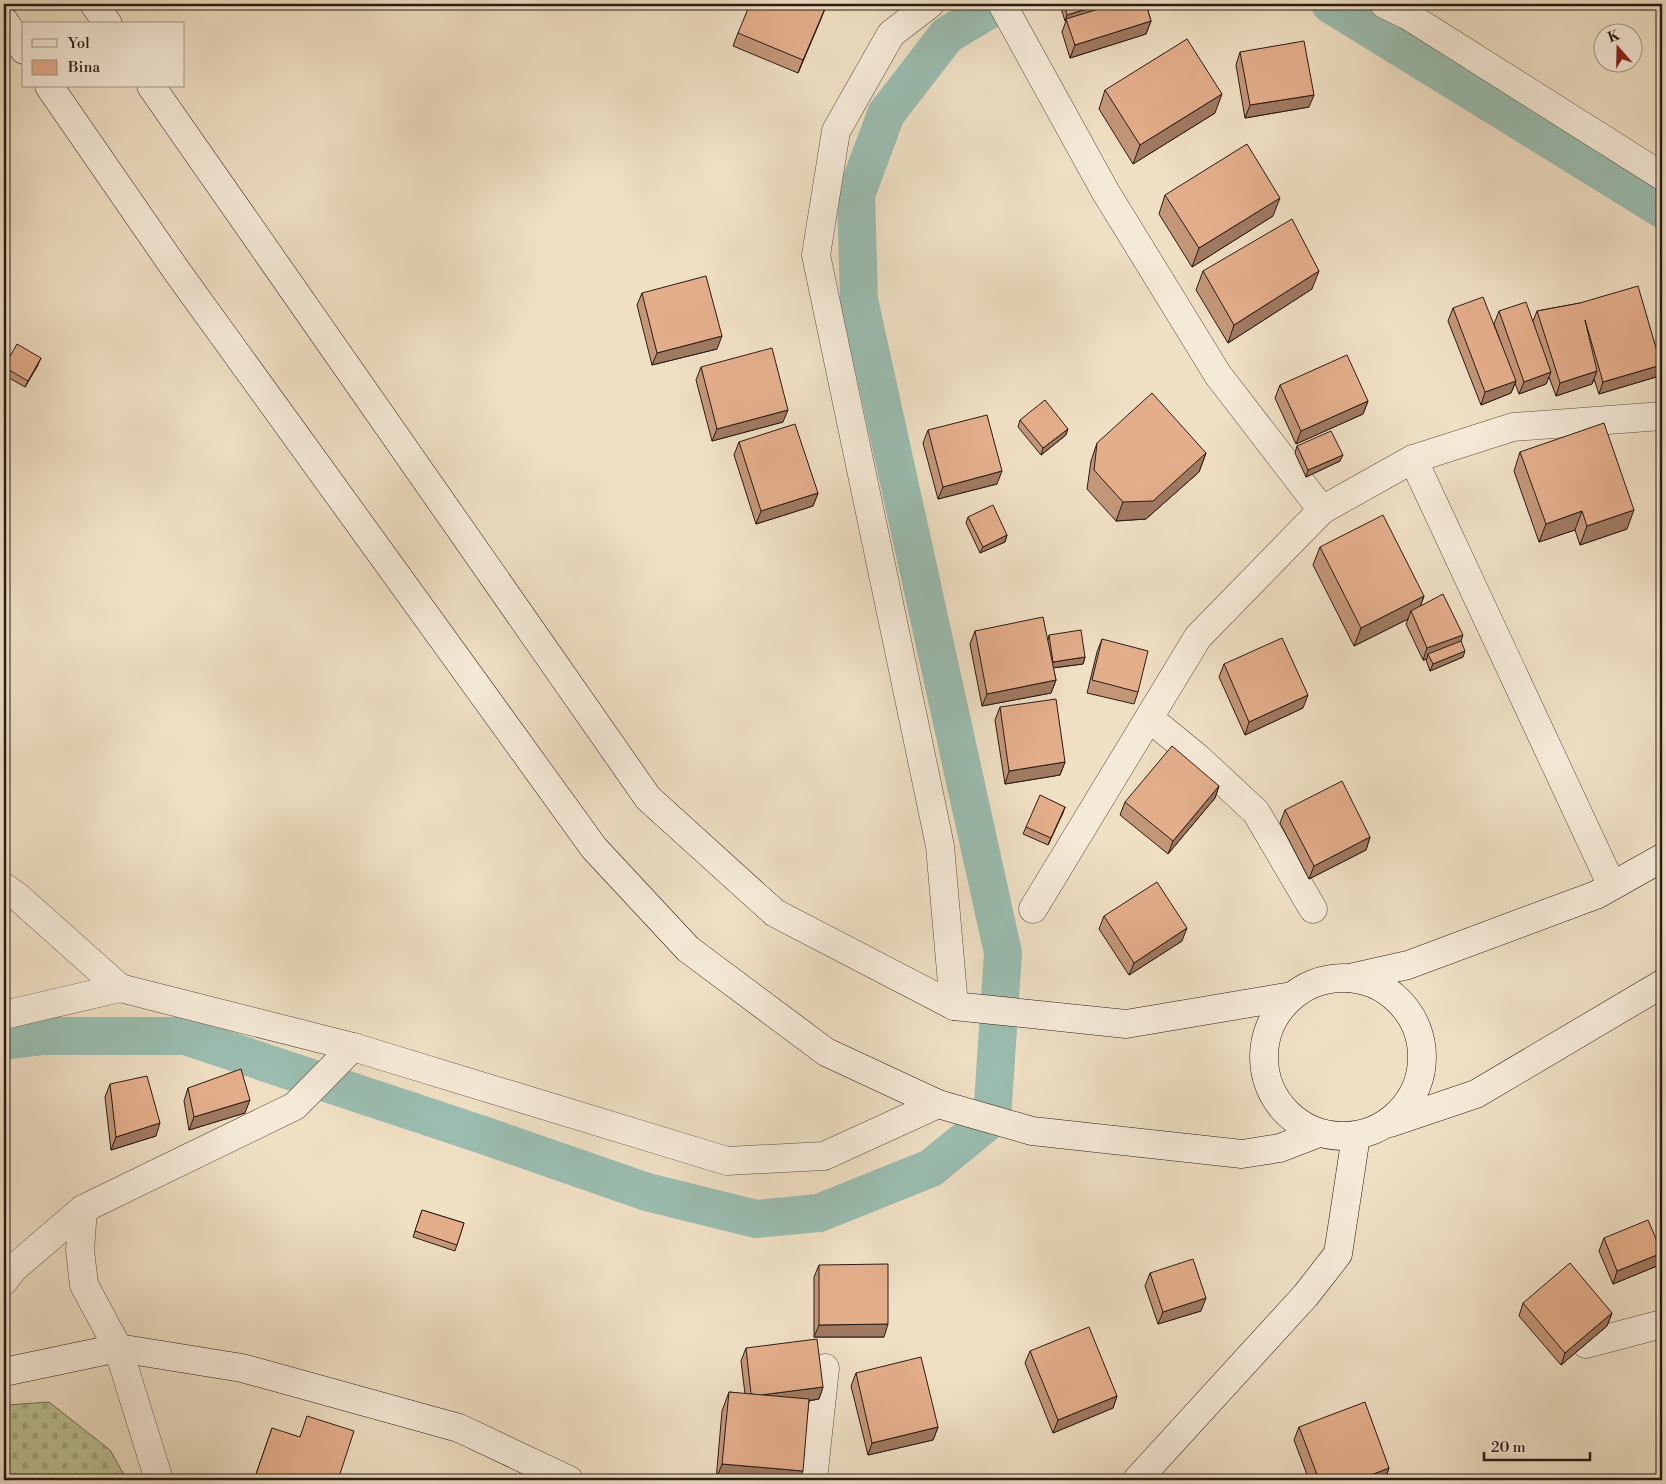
<svg xmlns="http://www.w3.org/2000/svg" width="1666" height="1484" font-family="'Libre Bodoni',serif">
<style>
.cemetery{fill:url(#cemetery-stones);stroke:#726e54}
.lines{fill:none;stroke-linecap:round;stroke-linejoin:round}
.canal{stroke:#9abdb0;stroke-width:38}
.minor-casing{stroke:#5a4d41;stroke-width:29}
.secondary-casing{stroke:#291c16;stroke-width:29}
.minor{stroke:#f5ead8;stroke-width:28}
.secondary{stroke:#f5ead8;stroke-width:28}
.wall{fill:#c49678;stroke:#291c16}
.shaded-wall{fill:#a07a61;stroke:#291c16}
.building{fill:#e4ae8b;stroke:#291c16}
</style>
<defs>
<pattern id="cemetery-stones" width="16" height="16" patternUnits="userSpaceOnUse" patternTransform="scale(1.25)"><rect width="16" height="16" fill="#bac193"/><path d="M2 7V4a2 2 0 0 1 4 0v3zM10 15v-3a2 2 0 0 1 4 0v3z" fill="#a0a57e"/></pattern>
</defs>
<rect width="100%" height="100%" fill="#efdfc3"/>
<filter id="stains"><feTurbulence type="fractalNoise" baseFrequency=".004" numOctaves="4"/><feColorMatrix values="0 0 0 0 .2 0 0 0 0 .09 0 0 0 0 .02 0 0 0 .5 -.17"/></filter>
<radialGradient id="worn" r=".72"><stop offset=".6" stop-color="#630" stop-opacity="0"/><stop offset="1" stop-color="#630" stop-opacity=".3"/></radialGradient>
<polygon class="cemetery" points="49,1402 110,1450 127,1480 4,1480 4,1407 8,1405"/>
<g class="lines">
<g class="canal">
<polyline points="1330,4 1662,209"/>
<polyline points="4,1041 43,1036 185,1036 477,1133 647,1192 756,1219 819,1213 931,1168 992,1118 1003,953 859,300 856,195 886,114 947,35 999,4"/>
</g>
<g class="minor-casing">
<g id="minor">
<polyline points="930,4 891,34 836,131 816,255 940,846 954,1006"/>
<polyline points="1002,4 1105,191 1218,375 1322,510"/>
<polyline points="1384,4 1407,15 1662,176"/>
<polyline points="1413,459 1612,886"/>
<polyline points="1149,718 1198,758 1256,812 1313,909"/>
<polyline points="4,887 18,897 120,988 353,1047 727,1161 824,1156 938,1104"/>
<polyline points="1033,909 1198,637 1322,510 1413,459 1513,427 1662,416"/>
<polyline points="4,1015 120,988"/>
<polyline points="83,1209 80,1250 84,1285 118,1348 159,1480"/>
<polyline points="4,1281 13,1269 83,1209 295,1106 353,1047"/>
<polyline points="1586,1344 1662,1324"/>
<polyline points="813,1480 825,1368"/>
</g>
</g>
<g class="secondary-casing">
<g id="secondary">
<polyline points="94,4 108,24"/>
<polyline points="4,21 24,50"/>
<polyline points="49,86 176,270 594,848 688,949 826,1052 938,1104 1032,1131 1242,1154 1280,1148 1319,1133"/>
<polyline points="151,86 648,798 775,913 954,1006 1126,1024 1292,996"/>
<circle cx="1343" cy="1057" r="79"/>
<polyline points="1350,978 1408,965 1596,895 1662,858"/>
<polyline points="1390,1123 1476,1094 1662,984"/>
<polyline points="4,1372 118,1348 242,1368 459,1428 569,1480"/>
<polyline points="1137,1480 1306,1295 1338,1254 1356,1136"/>
</g>
</g>
<use href="#minor" class="minor"/>
<use href="#secondary" class="secondary"/>
</g>
<g class="wall">
<polygon points="1060,4 1146,4 1151,21 1146,34 1070,58 1062,32 1066,21 1065,21 1060,5"/>
<polygon points="826,6 798,73 733,46 738,33"/>
<polygon points="1240,52 1309,107 1245,118 1236,65"/>
<polygon points="1105,90 1215,113 1133,164 1099,109"/>
<polygon points="1165,195 1273,216 1192,267 1159,214"/>
<polygon points="1203,271 1312,289 1228,343 1196,290"/>
<polygon points="642,293 717,349 652,365 637,305"/>
<polygon points="1580,303 1661,365 1656,377 1599,394 1594,379 1592,384 1556,396 1549,377 1546,384 1519,394 1515,383 1511,393 1481,405 1448,321 1453,308 1501,343 1494,324 1499,311 1533,321 1537,311"/>
<polygon points="38,365 25,387 4,375 4,367"/>
<polygon points="701,367 783,422 712,441 696,380"/>
<polygon points="1280,385 1368,401 1363,414 1296,444 1275,398"/>
<polygon points="1020,420 1066,435 1041,455 1018,427"/>
<polygon points="928,430 997,484 938,499 923,443"/>
<polygon points="739,442 818,493 813,506 756,524 734,455"/>
<polygon points="1097,443 1206,453 1199,472 1146,519 1116,521 1087,489 1091,461"/>
<polygon points="1297,446 1340,461 1306,477 1295,453"/>
<polygon points="1520,452 1627,529 1580,545 1575,530 1539,542 1514,471"/>
<polygon points="968,517 1007,535 1005,542 980,553 966,523"/>
<polygon points="1320,547 1424,596 1420,607 1461,641 1463,657 1430,671 1426,660 1427,659 1423,660 1406,624 1408,619 1354,646 1313,565"/>
<polygon points="975,631 1048,640 1049,635 1085,657 1083,664 1053,668 1056,680 1051,693 982,706 970,644"/>
<polygon points="1102,639 1138,692 1134,704 1087,693 1097,652"/>
<polygon points="1224,664 1303,708 1245,735 1219,677"/>
<polygon points="1000,707 1065,762 1060,775 1005,784 995,720"/>
<polygon points="1219,786 1215,798 1168,854 1120,815 1125,802"/>
<polygon points="1065,807 1048,845 1023,834 1026,827"/>
<polygon points="1285,810 1370,837 1366,850 1309,879 1280,823"/>
<polygon points="1104,916 1182,941 1129,975 1099,929"/>
<polygon points="110,1084 156,1136 111,1150 105,1097"/>
<polygon points="188,1088 245,1113 189,1130 184,1101"/>
<polygon points="422,1210 464,1223 455,1251 413,1237"/>
<polygon points="1604,1238 1662,1253 1657,1266 1613,1284 1599,1251"/>
<polygon points="819,1265 884,1337 814,1337 814,1277"/>
<polygon points="1150,1273 1201,1311 1158,1324 1145,1286"/>
<polygon points="1523,1303 1612,1313 1607,1326 1561,1365 1519,1316"/>
<polygon points="746,1348 823,1387 819,1399 809,1401 799,1480 716,1480 722,1411 729,1392 745,1394 741,1361"/>
<polygon points="1030,1351 1117,1396 1113,1408 1053,1433 1025,1363"/>
<polygon points="856,1373 938,1427 933,1440 868,1455 851,1386"/>
<polygon points="1299,1427 1389,1468 1385,1480 1309,1480 1294,1440"/>
<polygon points="272,1428 338,1480 254,1480"/>
</g>
<g class="shaded-wall">
<polygon points="1103,4 1117,4 1116,5 1065,21 1067,15"/>
<polygon points="826,6 821,19 798,73 803,60"/>
<polygon points="1151,21 1146,34 1070,58 1075,45"/>
<polygon points="1222,94 1215,113 1133,164 1140,145"/>
<polygon points="1314,95 1309,107 1245,118 1250,105"/>
<polygon points="1280,198 1273,216 1192,267 1199,248"/>
<polygon points="1319,271 1312,289 1228,343 1234,325"/>
<polygon points="722,336 717,349 652,365 657,353"/>
<polygon points="41,358 38,365 25,387 28,381"/>
<polygon points="1661,365 1656,377 1599,394 1603,382"/>
<polygon points="1597,371 1592,384 1556,396 1560,383"/>
<polygon points="1551,372 1546,384 1519,394 1524,382"/>
<polygon points="1516,381 1511,393 1481,405 1485,392"/>
<polygon points="1368,401 1363,414 1296,444 1301,431"/>
<polygon points="788,410 783,422 712,441 717,429"/>
<polygon points="1068,429 1066,435 1041,455 1043,448"/>
<polygon points="1206,453 1199,472 1146,519 1116,521 1123,502"/>
<polygon points="1343,455 1340,461 1306,477 1308,470"/>
<polygon points="1002,471 997,484 938,499 943,487"/>
<polygon points="818,493 813,506 756,524 761,511"/>
<polygon points="1634,510 1627,529 1580,545 1587,526"/>
<polygon points="1582,511 1575,530 1539,542 1546,524"/>
<polygon points="1007,535 1005,542 980,553 983,547"/>
<polygon points="1424,596 1417,615 1411,611 1408,619 1354,646 1361,628"/>
<polygon points="1463,635 1459,647 1428,654 1427,659 1423,660 1427,648"/>
<polygon points="1465,651 1463,657 1430,671 1433,664"/>
<polygon points="1085,657 1083,664 1051,668 1053,662"/>
<polygon points="1056,680 1051,693 982,706 987,694"/>
<polygon points="1308,695 1303,708 1245,735 1249,722"/>
<polygon points="1065,762 1060,775 1005,784 1009,771"/>
<polygon points="1219,786 1215,798 1168,854 1173,841"/>
<polygon points="1065,807 1063,813 1048,845 1051,838"/>
<polygon points="1370,837 1366,850 1309,879 1314,866"/>
<polygon points="1187,928 1182,941 1129,975 1134,963"/>
<polygon points="250,1100 245,1113 189,1130 194,1117"/>
<polygon points="160,1123 156,1136 111,1150 116,1137"/>
<polygon points="1662,1253 1657,1266 1613,1284 1617,1271"/>
<polygon points="1206,1298 1201,1311 1158,1324 1163,1312"/>
<polygon points="1612,1313 1607,1326 1561,1365 1565,1353"/>
<polygon points="888,1324 884,1337 814,1337 819,1325"/>
<polygon points="823,1387 819,1399 747,1409 752,1396"/>
<polygon points="1117,1396 1113,1408 1053,1433 1058,1420"/>
<polygon points="938,1427 933,1440 868,1455 872,1443"/>
<polygon points="722,1464 803,1471 799,1480 716,1480"/>
<polygon points="1389,1468 1385,1480 1358,1480"/>
</g>
<g class="building">
<polygon points="750,4 820,4 826,6 803,60 738,33"/>
<polygon points="1064,4 1103,4 1067,15"/>
<polygon points="1115,4 1146,4 1151,21 1075,45 1066,19"/>
<polygon points="1187,39 1222,94 1140,145 1105,90"/>
<polygon points="1304,41 1314,95 1250,105 1240,52"/>
<polygon points="1247,144 1280,198 1199,248 1165,195"/>
<polygon points="1292,219 1319,271 1234,325 1203,271"/>
<polygon points="706,276 722,336 657,353 642,293"/>
<polygon points="1638,286 1661,365 1603,382 1585,320 1597,371 1560,383 1537,311 1580,303"/>
<polygon points="1483,297 1516,381 1485,392 1453,308"/>
<polygon points="1526,302 1551,372 1524,382 1499,311"/>
<polygon points="17,344 41,358 28,381 4,367"/>
<polygon points="772,348 788,410 717,429 701,367"/>
<polygon points="1347,355 1368,401 1301,431 1280,385"/>
<polygon points="1152,393 1206,453 1153,501 1123,502 1094,470 1097,443"/>
<polygon points="1045,400 1068,429 1043,448 1020,420"/>
<polygon points="987,415 1002,471 943,487 928,430"/>
<polygon points="1604,423 1634,510 1587,526 1582,511 1546,524 1520,452"/>
<polygon points="795,424 818,493 761,511 739,442"/>
<polygon points="1331,431 1343,455 1308,470 1297,446"/>
<polygon points="993,505 1007,535 983,547 968,517"/>
<polygon points="1383,515 1424,596 1361,628 1320,547"/>
<polygon points="1443,594 1463,635 1427,648 1411,611"/>
<polygon points="1043,617 1056,680 987,694 975,631"/>
<polygon points="1081,630 1085,657 1053,662 1049,635"/>
<polygon points="1282,638 1308,695 1249,722 1224,664"/>
<polygon points="1102,639 1148,651 1138,692 1092,680"/>
<polygon points="1461,641 1465,651 1433,664 1428,654"/>
<polygon points="1056,699 1065,762 1009,771 1000,707"/>
<polygon points="1172,746 1219,786 1173,841 1125,802"/>
<polygon points="1342,781 1370,837 1314,866 1285,810"/>
<polygon points="1040,795 1065,807 1051,838 1026,827"/>
<polygon points="1157,882 1187,928 1134,963 1104,916"/>
<polygon points="241,1069 250,1100 194,1117 188,1088"/>
<polygon points="147,1076 160,1123 116,1137 110,1084"/>
<polygon points="422,1210 464,1223 457,1245 415,1231"/>
<polygon points="1648,1220 1662,1253 1617,1271 1604,1238"/>
<polygon points="1193,1259 1206,1298 1163,1312 1150,1273"/>
<polygon points="1570,1263 1612,1313 1565,1353 1523,1303"/>
<polygon points="888,1264 888,1324 819,1325 819,1265"/>
<polygon points="1089,1327 1117,1396 1058,1420 1030,1351"/>
<polygon points="817,1339 823,1387 761,1395 751,1394 746,1348"/>
<polygon points="921,1357 938,1427 872,1443 856,1373"/>
<polygon points="729,1392 809,1399 803,1471 722,1464"/>
<polygon points="1365,1402 1389,1468 1358,1480 1319,1480 1299,1427"/>
<polygon points="307,1416 354,1431 338,1480 254,1480 272,1428 300,1437"/>
</g>
<rect width="1666" height="1484" fill="none" stroke="#efdfc3" stroke-width="20"/>
<rect x="5" y="5" width="1656" height="1474" fill="none" stroke="#291c16" stroke-width="2.5"/>
<rect x="10" y="10" width="1646" height="1464" fill="none" stroke="#291c16"/>
<rect x="22" y="22" width="162" height="65" fill="#f5ead8" stroke="#a3988a"/>
<rect x="32" y="39" width="25" height="8" fill="#f5ead8" stroke="#a3988a"/>
<text x="68" y="48" font-size="15" fill="#291c16">Yol</text>
<rect x="32" y="60" width="25" height="15" fill="#e4ae8b" stroke="#a3988a"/>
<text x="68" y="72" font-size="15" fill="#291c16">Bina</text>
<g transform="translate(1618 48) rotate(340)"><circle r="24" fill="#f5ead8" stroke="#a3988a"/>
<path d="M0-4L9 19L0 12L-9 19Z" fill="#8f2418"/>
<text y="-8" font-size="14" font-weight="bold" text-anchor="middle" fill="#291c16">K</text>
</g>
<path d="M1484 1452v8h106v-8" fill="none" stroke="#291c16" stroke-width="2.5"/>
<text x="1491" y="1452" font-size="15" fill="#291c16" stroke="#f5ead8" stroke-width="4" paint-order="stroke">20 m</text>
<rect width="100%" height="100%" filter="url(#stains)"/>
<rect width="100%" height="100%" fill="url(#worn)"/>
</svg>
